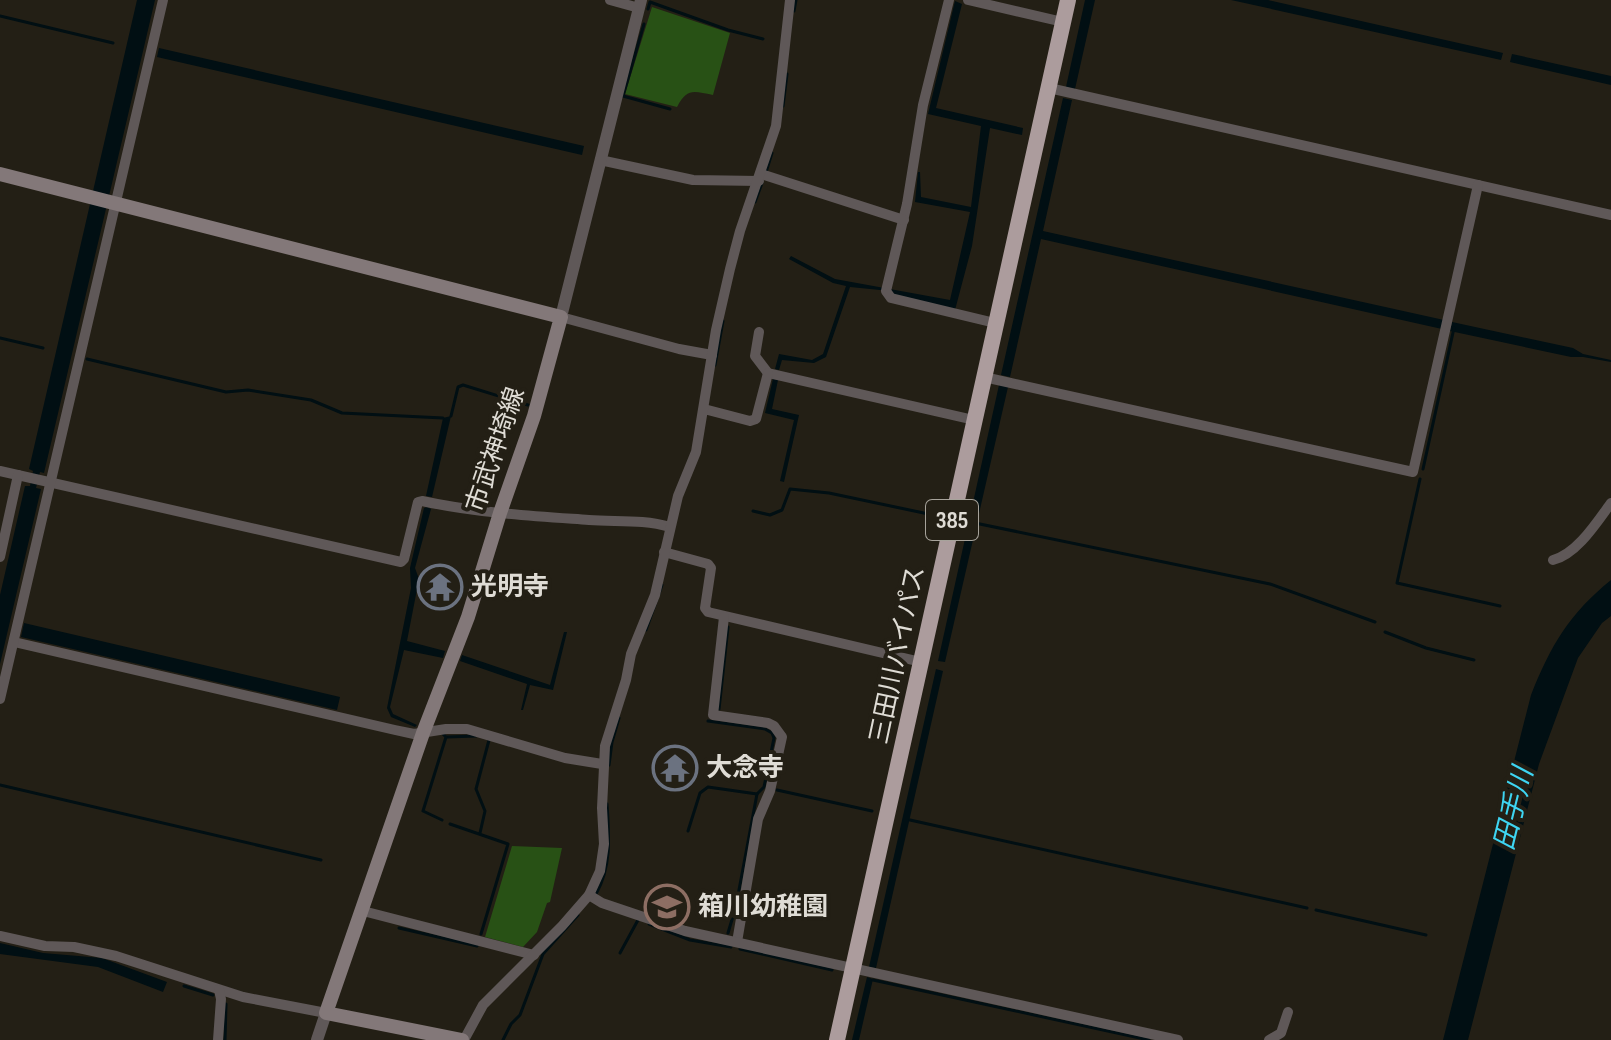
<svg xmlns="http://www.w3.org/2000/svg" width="1611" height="1040" font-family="'Sofia Sans Condensed','Noto Sans JP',sans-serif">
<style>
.green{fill:#285115}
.water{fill:#010f13}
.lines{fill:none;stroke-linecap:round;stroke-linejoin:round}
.stream{stroke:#010f13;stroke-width:3}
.minor{stroke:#5f5858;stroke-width:10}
.tertiary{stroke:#5f5858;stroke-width:12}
.secondary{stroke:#837879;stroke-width:14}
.trunk{stroke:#ac9c9d;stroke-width:16}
.labels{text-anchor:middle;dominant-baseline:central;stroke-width:8;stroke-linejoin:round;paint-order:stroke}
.shield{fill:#231f15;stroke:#a7a39b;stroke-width:2}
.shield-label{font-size:24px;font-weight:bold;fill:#dfdcd5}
.street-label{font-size:26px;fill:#dfdcd5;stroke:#231f15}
.poi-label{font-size:26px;font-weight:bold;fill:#dfdcd5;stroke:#231f15;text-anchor:start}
.water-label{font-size:28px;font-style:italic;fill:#3ed5f2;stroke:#231f15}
</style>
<rect width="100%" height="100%" fill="#231f15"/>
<g class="green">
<path d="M 652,7 L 730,33 L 713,95 C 693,91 687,88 677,107 L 625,94 Z"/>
<polygon points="512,846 562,848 550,902 547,903 537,932 523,947 485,937"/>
</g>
<g class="water">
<polygon points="137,0 155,0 44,473 40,472 36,488 41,489 0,664 0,595 25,486 30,486 33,471 29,469"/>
<polygon points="1085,0 1095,0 1075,89 1066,87"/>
<polygon points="1231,0 1268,0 1503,53 1501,60"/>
<polygon points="955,1 962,4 936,108 1023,128 1022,135 990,128 972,246 955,310 892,294 890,291 850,287 826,357 814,363 782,360 779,370 775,369 779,354 812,360 823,354 846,286 833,283 789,259 791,256 835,279 950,300 970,212 915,202 918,172 920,172 921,197 971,207 981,126 928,114"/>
<polygon points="159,48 584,146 582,155 157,57"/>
<polygon points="1512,54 1611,76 1611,85 1510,62"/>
<polygon points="1063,98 1072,100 1043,231 1444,320 1442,329 1041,239 1010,377 1001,375"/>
<polygon points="1452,322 1573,348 1583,354 1611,360 1611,362 1583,357 1571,357 1450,331"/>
<polygon points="773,379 778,380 772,409 799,415 784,482 780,481 794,420 765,413"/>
<polygon points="999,385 1008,387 945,662 938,661"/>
<polygon points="451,416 432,497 426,496 443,418"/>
<polygon points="427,507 431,509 415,568 419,579 407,641 445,651 443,658 404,650 390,707 393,714 417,725 415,727 391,717 387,708 411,588 410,568 424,508"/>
<path d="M 1611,580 L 1611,616 L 1602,623 L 1578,658 L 1539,764 L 1468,1040 L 1443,1040 L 1531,695 C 1551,645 1569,614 1611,580 Z"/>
<polygon points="24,623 340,697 337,710 21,637"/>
<polygon points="564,632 567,632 553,690 530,685 523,710 521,710 527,684 460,661 462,655 550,685"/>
<polygon points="936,669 943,671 876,968 869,967"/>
<polygon points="0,943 43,953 102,958 167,982 163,992 98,967 0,954"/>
<polygon points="867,977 873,979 859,1040 852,1040"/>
</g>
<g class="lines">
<g class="stream">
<polyline points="648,9 650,2 728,30 763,39"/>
<polyline points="794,11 796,0"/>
<polyline points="0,16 113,43"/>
<polyline points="644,24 623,96 670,109"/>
<polyline points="783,106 787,74"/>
<polyline points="766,172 772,153"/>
<polyline points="755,202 762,183"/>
<polyline points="0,338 43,348"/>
<polyline points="87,359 226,392 248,390 311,400 342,413 443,418"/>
<polyline points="715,365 723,321"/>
<polyline points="451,416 458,387 463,385 528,405"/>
<polyline points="1423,469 1454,328"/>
<polyline points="1420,479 1397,583 1500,606"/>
<polyline points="753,511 770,515 782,510 790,489 829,493 938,516"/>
<polyline points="975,523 1270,584 1375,622"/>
<polyline points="646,630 662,585"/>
<polyline points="1385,632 1426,648 1474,660"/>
<polyline points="719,709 728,627"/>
<polyline points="708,721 765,729 772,733 774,738 764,787 757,794 736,906 728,933"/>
<polyline points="447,737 476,736"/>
<polyline points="609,765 612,742 619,718"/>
<polyline points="0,785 321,860"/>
<polyline points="777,790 872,811"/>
<polyline points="442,820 423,811 446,737 443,734"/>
<polyline points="910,820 1307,908"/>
<polyline points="450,824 508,844 481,934"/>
<polyline points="688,831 700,793 708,787 757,794"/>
<polyline points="480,833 485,811 476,789 489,740"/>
<path d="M 596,894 C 612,866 609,835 607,804"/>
<polyline points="1316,910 1426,935"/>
<polyline points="649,924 690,940 731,947"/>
<polyline points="399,928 477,946"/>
<polyline points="740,949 832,970"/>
<polyline points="620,953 638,920"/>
<polyline points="873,980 1149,1040"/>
<polyline points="184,986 213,995"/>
<polyline points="225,1040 226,1004"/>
<polyline points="503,1040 511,1024 520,1015 543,954 578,915"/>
</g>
<g class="minor">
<polyline points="610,0 639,8"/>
<polyline points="949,0 923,105 907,204 886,291 891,298 995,323"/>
<polyline points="968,0 1063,22"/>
<polyline points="1049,88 1611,215"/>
<polyline points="600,160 693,180 759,181"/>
<polyline points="761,174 904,220"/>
<polyline points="561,317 679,349 712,355"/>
<polyline points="759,332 755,356 768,373 974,420"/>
<polyline points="984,377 1413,472 1478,185"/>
<polyline points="704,409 750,421 756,419 768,373"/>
<path d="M 0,471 L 401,562 L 404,559 L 418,502 L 422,501 C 477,513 533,516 589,520 C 617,522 643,519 670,527"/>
<polyline points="664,552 708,564 711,568 705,608 708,612 921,662"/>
<polyline points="0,557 18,475"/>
<path d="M 1553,560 C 1577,554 1597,522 1611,503"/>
<polyline points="724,617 713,715 768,723 774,726 782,737 770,791 758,819 737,942"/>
<polyline points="14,642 395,730 414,734 446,729 467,729 565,758 602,764"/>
<polyline points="0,699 163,0"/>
<polyline points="589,895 602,903 685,931 1178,1040"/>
<polyline points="363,911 534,955"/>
<polyline points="0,936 45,946 74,947 116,956 243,997 326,1013"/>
<polyline points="218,1040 221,999 219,990"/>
<polyline points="464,1040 483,1005 562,926 589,895 600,871 604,844 602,808 605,746 626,680 631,654 655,595 678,496 696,452 716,330 730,269 740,231 776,126 790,0"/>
<polyline points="1269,1040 1281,1033 1288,1012"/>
</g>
<g class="tertiary">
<polyline points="561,317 641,0"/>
<polyline points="317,1040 326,1013"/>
</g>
<polyline class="secondary" points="0,174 561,317 534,416 500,513 468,617 423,733 326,1013 462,1040"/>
<polyline class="trunk" points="837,1040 1068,0"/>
</g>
<defs>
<g id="temple-ring" transform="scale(2.3)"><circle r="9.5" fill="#231f15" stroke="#6b7280" stroke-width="1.5"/><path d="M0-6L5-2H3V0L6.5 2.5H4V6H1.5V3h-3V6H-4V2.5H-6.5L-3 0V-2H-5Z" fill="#6b7280"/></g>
<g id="school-ring" transform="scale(2.3)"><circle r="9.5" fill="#231f15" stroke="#8d6e63" stroke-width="1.5"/><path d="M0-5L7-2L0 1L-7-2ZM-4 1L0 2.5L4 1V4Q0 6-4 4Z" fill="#8d6e63"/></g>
</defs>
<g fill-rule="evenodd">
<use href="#temple-ring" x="440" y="587"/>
<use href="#temple-ring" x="675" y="768"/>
<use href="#school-ring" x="667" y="907"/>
</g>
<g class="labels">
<rect class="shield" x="926" y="500" width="52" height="40" rx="6"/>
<g class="shield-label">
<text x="952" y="520">385</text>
</g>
<g class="street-label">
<text transform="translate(496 450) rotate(-71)">市武神埼線</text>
<text transform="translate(898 655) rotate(-78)">三田川バイパス</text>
</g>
<g class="poi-label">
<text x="471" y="587">光明寺</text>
<text x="706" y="768">大念寺</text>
<text x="698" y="907">箱川幼稚園</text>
</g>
<g class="water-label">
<text transform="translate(1514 809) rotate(-76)">田手川</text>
</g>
</g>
</svg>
